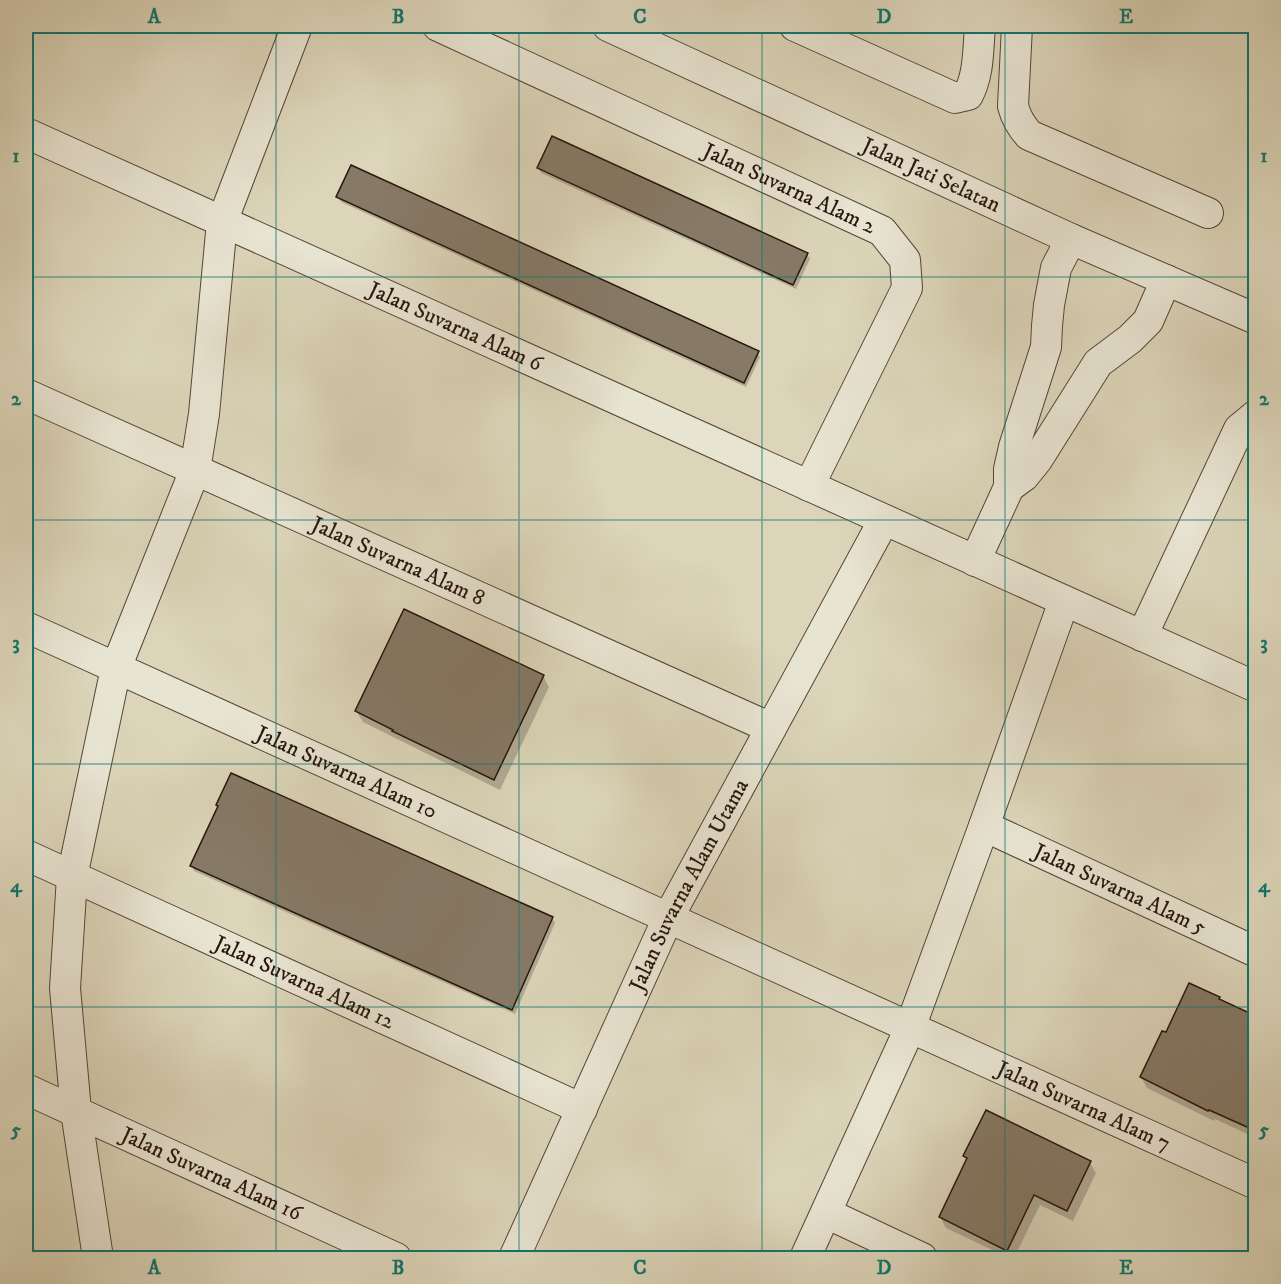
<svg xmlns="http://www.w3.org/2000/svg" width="1281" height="1284" font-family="'IM FELL DW Pica',serif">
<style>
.shadow{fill:#0003}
.building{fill:#867966;stroke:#28150c;stroke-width:1.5}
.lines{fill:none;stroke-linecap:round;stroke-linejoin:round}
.street-casing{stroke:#554537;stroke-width:32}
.street{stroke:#e8e4d2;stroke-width:30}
.grid{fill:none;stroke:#0f766e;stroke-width:1.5;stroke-opacity:0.55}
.labels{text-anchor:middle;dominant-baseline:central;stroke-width:6;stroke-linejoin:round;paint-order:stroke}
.street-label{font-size:22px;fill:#28150c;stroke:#e8e4d2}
.neatline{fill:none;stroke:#0f766e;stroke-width:2}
.grid-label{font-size:20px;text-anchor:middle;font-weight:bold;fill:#0f766e}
</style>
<rect width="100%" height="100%" fill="#dcd5b9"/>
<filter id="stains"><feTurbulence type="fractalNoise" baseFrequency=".00333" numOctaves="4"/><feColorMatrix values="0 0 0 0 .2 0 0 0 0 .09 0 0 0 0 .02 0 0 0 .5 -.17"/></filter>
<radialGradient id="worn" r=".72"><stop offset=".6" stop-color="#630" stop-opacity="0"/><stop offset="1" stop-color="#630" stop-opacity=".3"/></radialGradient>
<g class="shadow">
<polygon points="539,168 807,254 810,259 796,289 541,173"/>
<polygon points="338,197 757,352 760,357 746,387 341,202"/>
<polygon points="543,676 549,687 500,790 363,722 356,711"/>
<polygon points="192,866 552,918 555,923 515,1014 194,871"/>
<polygon points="1219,998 1221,1002 1256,1018 1256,1138 1215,1119 1214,1121 1147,1088 1141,1077 1166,1034"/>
<polygon points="965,1156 1090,1163 1096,1173 1073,1221 1040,1205 1014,1258 1009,1258 946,1228 940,1217 968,1161"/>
</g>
<g class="building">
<polygon points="552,136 808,253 793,285 537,168"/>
<polygon points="351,165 759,351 744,383 336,197"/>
<polygon points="404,609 544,675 494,780 392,731 393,730 355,711"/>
<polygon points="231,773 553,917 512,1010 190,866 218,806 216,805"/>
<polygon points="1189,983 1220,997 1219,999 1256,1016 1256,1131 1209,1110 1208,1111 1140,1077 1162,1031 1166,1032"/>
<polygon points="986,1110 1091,1161 1067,1211 1034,1195 1007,1251 939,1217 967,1158 963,1156"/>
</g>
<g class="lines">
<g class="street-casing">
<g id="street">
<path id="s1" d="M 438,26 L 882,231 L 905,260 L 907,288 L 809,486"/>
<path id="s2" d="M 608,26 L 1071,239 L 1256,319"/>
<path d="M 795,26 L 955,98 L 968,95 C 979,74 978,50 980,26"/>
<path d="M 1017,26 L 1013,106 C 1016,118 1021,126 1029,135 L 1208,213"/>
<path id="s3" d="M 26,133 L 1256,687"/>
<path id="s4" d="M 26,394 L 771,728"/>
<polyline points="1009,487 1024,476 1037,460 1098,363 1130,339 1148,321 1166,280"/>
<polyline points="975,561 1009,487 1009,469 1014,447 1046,347 1047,326 1049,305 1056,268 1071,239"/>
<path id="s5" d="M 26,627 L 1256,1184"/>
<polyline points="1142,636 1239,429 1256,415"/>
<path id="s6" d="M 984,826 L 1256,952"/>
<path id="s7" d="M 26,855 L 582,1109"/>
<path id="s8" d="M 26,1089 L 396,1258"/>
<polyline points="826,1213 922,1258"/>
<polyline points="98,1258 76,1111 65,988 72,877 116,668 195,470 204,414 222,222 297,26"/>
<path id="s9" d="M 514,1258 L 668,918 L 884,520"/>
<polyline points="805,1258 910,1028 984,826 1064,601"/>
</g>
</g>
<use href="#street" class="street"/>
</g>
<path class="grid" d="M 276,26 L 276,1258M 519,26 L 519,1258M 762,26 L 762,1258M 1005,26 L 1005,1258M 26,277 L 1256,277M 26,520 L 1256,520M 26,764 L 1256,764M 26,1007 L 1256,1007"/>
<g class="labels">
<g class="street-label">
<text stroke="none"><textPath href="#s2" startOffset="356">Jalan Jati Selatan</textPath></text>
<text stroke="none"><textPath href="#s1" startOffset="387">Jalan Suvarna Alam 2</textPath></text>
<text stroke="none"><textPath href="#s3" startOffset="471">Jalan Suvarna Alam 6</textPath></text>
<text stroke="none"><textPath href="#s4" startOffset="408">Jalan Suvarna Alam 8</textPath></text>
<text stroke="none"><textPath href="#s5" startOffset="352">Jalan Suvarna Alam 10</textPath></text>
<text stroke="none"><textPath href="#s9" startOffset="412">Jalan Suvarna Alam Utama</textPath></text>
<text stroke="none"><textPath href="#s6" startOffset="150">Jalan Suvarna Alam 5</textPath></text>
<text stroke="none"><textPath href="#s7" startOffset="306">Jalan Suvarna Alam 12</textPath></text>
<text stroke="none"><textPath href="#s5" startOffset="1161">Jalan Suvarna Alam 7</textPath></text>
<text stroke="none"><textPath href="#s8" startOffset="204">Jalan Suvarna Alam 16</textPath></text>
</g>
</g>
<rect width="1281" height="1284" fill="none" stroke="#dcd5b9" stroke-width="66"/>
<rect x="33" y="33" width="1215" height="1218" class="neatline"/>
<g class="grid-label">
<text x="154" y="23">A</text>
<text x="398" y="23">B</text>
<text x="640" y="23">C</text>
<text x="884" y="23">D</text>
<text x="1126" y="23">E</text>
<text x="16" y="162">1</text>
<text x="1264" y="162">1</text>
<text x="16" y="405">2</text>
<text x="1264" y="405">2</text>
<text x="16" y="649">3</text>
<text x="1264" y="649">3</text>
<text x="16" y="892">4</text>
<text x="1264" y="892">4</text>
<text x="16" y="1136">5</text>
<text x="1264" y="1136">5</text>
<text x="154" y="1274">A</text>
<text x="398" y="1274">B</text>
<text x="640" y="1274">C</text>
<text x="884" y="1274">D</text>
<text x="1126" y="1274">E</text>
</g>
<rect width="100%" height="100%" filter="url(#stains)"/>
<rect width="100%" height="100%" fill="url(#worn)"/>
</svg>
